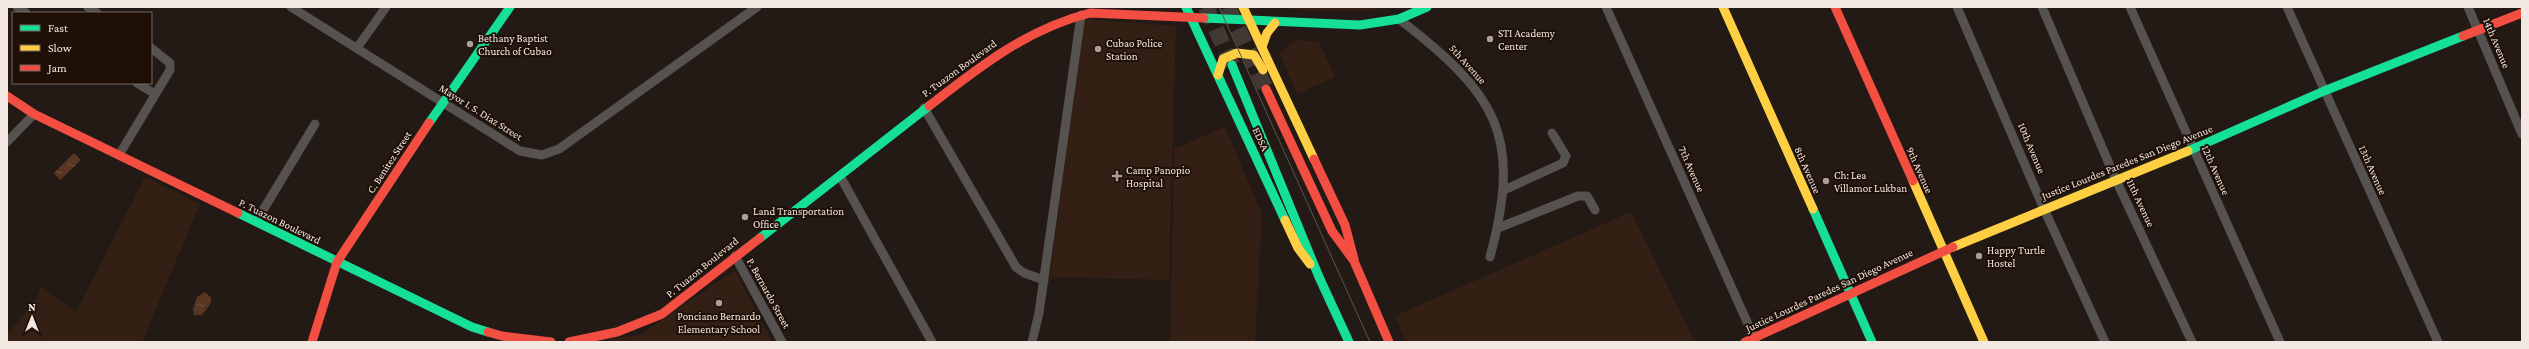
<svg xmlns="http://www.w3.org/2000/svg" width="2529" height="349" font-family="'Crimson Pro',serif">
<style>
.built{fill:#331f13}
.water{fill:url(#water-ripples)}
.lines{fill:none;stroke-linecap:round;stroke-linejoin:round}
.highway-tunnel{stroke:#423934;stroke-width:16;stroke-dasharray:16 8;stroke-linecap:butt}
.street{stroke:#565250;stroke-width:9}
.fast{stroke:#16e098;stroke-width:9}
.slow{stroke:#ffcf43;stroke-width:9}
.jam{stroke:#f24e42;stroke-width:9}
.tram{stroke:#5a5652;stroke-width:1}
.poi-dot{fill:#aa9f9a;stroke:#1f1007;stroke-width:1.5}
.labels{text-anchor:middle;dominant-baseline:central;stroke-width:4;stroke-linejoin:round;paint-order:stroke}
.poi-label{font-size:11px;fill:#f3e7e1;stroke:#1f1007;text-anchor:start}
.street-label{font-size:11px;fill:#f3e7e1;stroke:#1f1007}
</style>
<defs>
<pattern id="water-ripples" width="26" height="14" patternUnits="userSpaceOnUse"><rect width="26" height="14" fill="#593622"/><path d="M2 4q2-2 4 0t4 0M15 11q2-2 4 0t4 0" fill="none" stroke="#715342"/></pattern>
</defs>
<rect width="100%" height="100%" fill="#231a16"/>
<g class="built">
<polygon points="1261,7 1391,7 1366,11 1318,11"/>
<polygon points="1083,19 1176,26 1169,280 1050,277"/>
<polygon points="1298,40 1319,42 1335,77 1297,94 1280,54 1289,44"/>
<polygon points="1225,127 1262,214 1255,342 1170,342 1174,149"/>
<polygon points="145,177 200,204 142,342 7,342 7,335 36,299 41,287 76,312"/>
<polygon points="1631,212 1695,342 1406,342 1395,316"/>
<polygon points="735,270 772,342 607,342 609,339 640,335"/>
</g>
<g class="water">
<polygon points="74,153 81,160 60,180 54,173"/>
<polygon points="205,292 211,298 211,303 202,315 194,315 193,310 197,297"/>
</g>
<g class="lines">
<g class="highway-tunnel">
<polyline points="1206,7 1232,65"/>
<polyline points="1228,7 1266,89"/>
</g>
<g class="street">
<polyline points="17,7 26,13"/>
<polyline points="88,7 97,13"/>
<polyline points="291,7 520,151 542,155 559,149 757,7"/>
<polyline points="1606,7 1756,342"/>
<polyline points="1957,7 2044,209 2105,342"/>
<polyline points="2042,7 2116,180 2192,342"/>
<polyline points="2130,7 2280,342"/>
<polyline points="2287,7 2438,342"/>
<polyline points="2468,7 2522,134"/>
<path d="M 1399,19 C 1496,94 1523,134 1490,257"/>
<polyline points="357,48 386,7"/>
<polyline points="137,83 155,94"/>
<polyline points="924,108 1016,267 1024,273 1044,280"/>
<polyline points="7,142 34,114"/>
<polyline points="119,155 170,70 170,63 151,48"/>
<polyline points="840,176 932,342"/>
<polyline points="1504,190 1563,163 1566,156 1552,133"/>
<polyline points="256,222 315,124"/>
<polyline points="1498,228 1578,196 1587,196 1595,210"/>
<polyline points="735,256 782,342"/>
<polyline points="1032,342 1039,313 1081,15"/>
</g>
<g class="fast">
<polyline points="1186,7 1285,220"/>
<polyline points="1204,18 1360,25 1399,19 1427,7"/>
<polyline points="1232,65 1319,277 1349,342"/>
<polyline points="429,123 510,7"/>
<polyline points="2188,151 2324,91 2463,36"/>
<polyline points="1813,209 1872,342"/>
<polyline points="238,213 472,327 488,332"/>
<polyline points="760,238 929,106"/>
</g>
<g class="slow">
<polyline points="1243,7 1314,159"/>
<polyline points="1723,7 1813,209"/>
<polyline points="1262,47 1267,33 1275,23"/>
<polyline points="1218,75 1223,59 1237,53 1254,55 1263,70"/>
<polyline points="1913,181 1984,342"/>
<polyline points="1285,220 1298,248 1310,264"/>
<polyline points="1953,247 2188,151"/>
</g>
<g class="jam">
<polyline points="1835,7 1913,181"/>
<polyline points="2463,36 2522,13"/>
<polyline points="1266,89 1332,231 1354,261 1389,342"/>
<polyline points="7,96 34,114 238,213"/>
<path d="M 929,106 C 979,67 1027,29 1090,13 L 1204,18"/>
<polyline points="1314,159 1345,225 1354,259"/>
<polyline points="488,332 502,336 551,342"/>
<polyline points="312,342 337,262 429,123"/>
<polyline points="569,342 617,332 662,314 760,238"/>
<polyline points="1745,342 1953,247"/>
</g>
<polyline class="tram" points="1219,7 1370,342"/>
</g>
<g class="poi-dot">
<circle cx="1490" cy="39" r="4"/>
<circle cx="470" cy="44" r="4"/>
<circle cx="1098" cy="49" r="4"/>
<path d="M1115 170h4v4h4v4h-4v4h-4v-4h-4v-4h4z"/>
<circle cx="1826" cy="181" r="4"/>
<circle cx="745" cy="217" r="4"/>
<circle cx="1979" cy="256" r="4"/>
<circle cx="719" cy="303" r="4"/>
</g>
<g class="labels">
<g class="poi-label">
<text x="1498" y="33">STI Academy<tspan x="1498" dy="13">Center</tspan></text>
<text x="478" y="38">Bethany Baptist<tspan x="478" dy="13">Church of Cubao</tspan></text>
<text x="1106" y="43">Cubao Police<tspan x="1106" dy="13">Station</tspan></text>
<text x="1126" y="170">Camp Panopio<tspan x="1126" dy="13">Hospital</tspan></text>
<text x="1834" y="175">Ch: Lea<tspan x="1834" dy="13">Villamor Lukban</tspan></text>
<text x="753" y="211">Land Transportation<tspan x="753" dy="13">Office</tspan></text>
<text x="1987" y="250">Happy Turtle<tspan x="1987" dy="13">Hostel</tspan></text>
<text x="719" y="316" text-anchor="middle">Ponciano Bernardo<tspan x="719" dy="13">Elementary School</tspan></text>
</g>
<g class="street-label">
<text transform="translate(2497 43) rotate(67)">14th Avenue</text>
<text transform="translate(1468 64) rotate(48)">5th Avenue</text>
<text transform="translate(959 68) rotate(-36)">P. Tuazon Boulevard</text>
<text transform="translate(481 112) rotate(32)">Mayor I. S. Diaz Street</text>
<text transform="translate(1261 139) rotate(65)">EDSA</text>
<text transform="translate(2032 148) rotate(67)">10th Avenue</text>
<text transform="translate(389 162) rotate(-57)">C. Benitez Street</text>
<text transform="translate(2127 162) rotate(-22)">Justice Lourdes Paredes San Diego Avenue</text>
<text transform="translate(1692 169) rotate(66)">7th Avenue</text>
<text transform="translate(1808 170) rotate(66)">8th Avenue</text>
<text transform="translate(1920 170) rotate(66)">9th Avenue</text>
<text transform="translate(2216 170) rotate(66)">12th Avenue</text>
<text transform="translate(2373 170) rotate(66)">13th Avenue</text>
<text transform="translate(2141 203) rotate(65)">11th Avenue</text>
<text transform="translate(280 221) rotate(26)">P. Tuazon Boulevard</text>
<text transform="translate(702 267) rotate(-39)">P. Tuazon Boulevard</text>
<text transform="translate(1829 290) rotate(-25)">Justice Lourdes Paredes San Diego Avenue</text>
<text transform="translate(769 293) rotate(61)">P. Bernardo Street</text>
</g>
</g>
<rect width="2529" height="349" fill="none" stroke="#f3e7e1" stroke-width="16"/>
<rect x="12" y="12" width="140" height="72" fill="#1f1007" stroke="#74665e"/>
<rect x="20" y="25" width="20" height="6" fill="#16e098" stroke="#74665e"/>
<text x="48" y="32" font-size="12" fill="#f3e7e1">Fast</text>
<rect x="20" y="45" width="20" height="6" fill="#ffcf43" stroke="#74665e"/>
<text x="48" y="52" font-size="12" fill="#f3e7e1">Slow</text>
<rect x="20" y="65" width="20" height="6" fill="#f24e42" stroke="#74665e"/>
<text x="48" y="72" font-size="12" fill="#f3e7e1">Jam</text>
<g transform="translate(32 317)" stroke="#1f1007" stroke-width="3" paint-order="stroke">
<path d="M0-3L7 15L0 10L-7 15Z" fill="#f3e7e1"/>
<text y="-6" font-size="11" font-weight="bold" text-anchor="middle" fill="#f3e7e1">N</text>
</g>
</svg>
